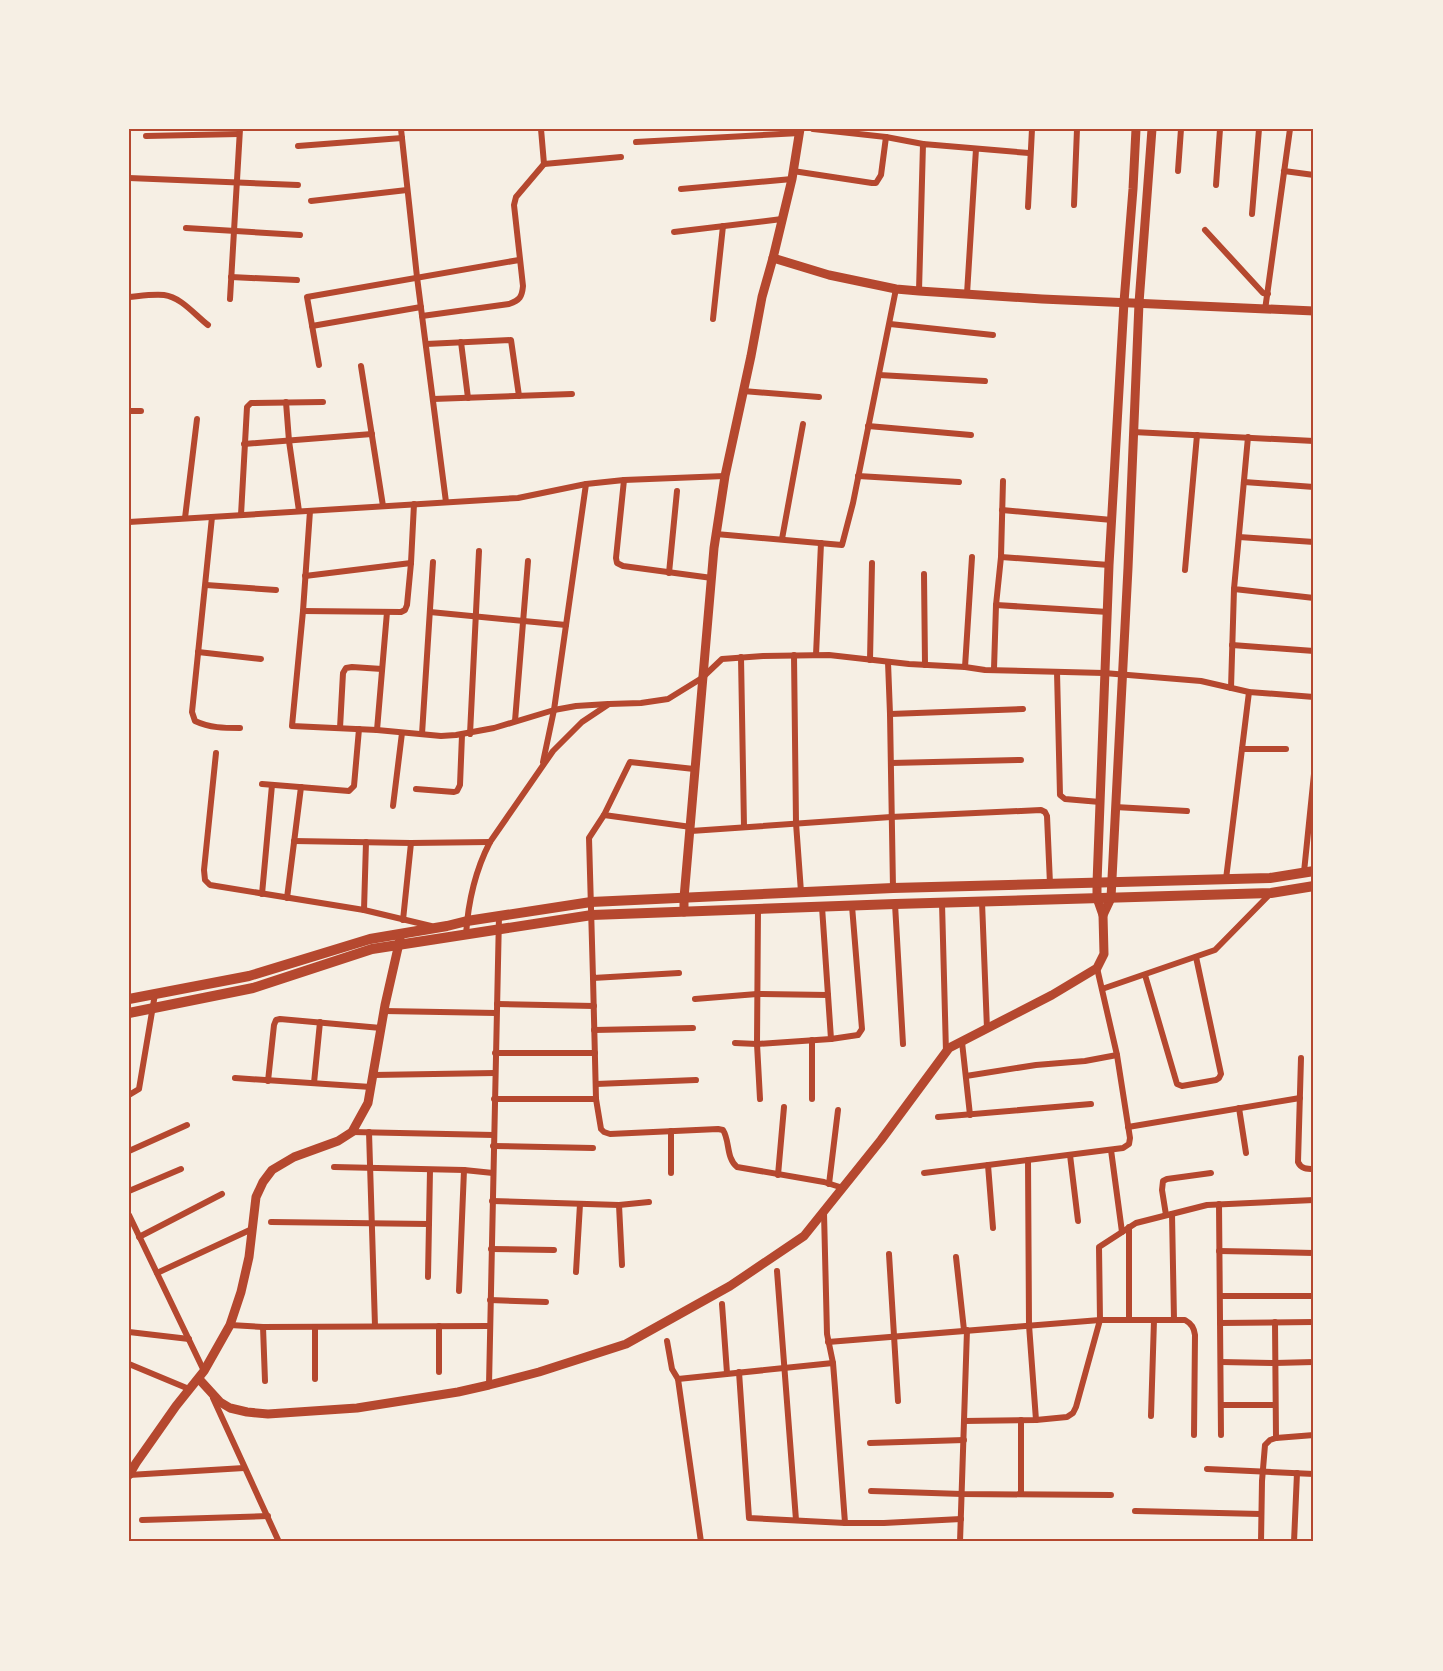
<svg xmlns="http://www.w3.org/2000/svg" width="1443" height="1671" font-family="'IBM Plex Sans',sans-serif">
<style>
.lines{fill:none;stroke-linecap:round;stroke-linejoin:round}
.minor{stroke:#b5482f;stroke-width:6}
.tertiary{stroke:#b5482f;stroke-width:9}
.secondary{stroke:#b5482f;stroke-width:10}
.neatline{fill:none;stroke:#b5482f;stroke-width:2}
</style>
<rect width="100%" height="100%" fill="#f6efe4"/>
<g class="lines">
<g class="minor">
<polyline points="401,129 417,277 446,502"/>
<polyline points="541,129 544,164 621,157"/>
<polyline points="813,129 886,137 923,144"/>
<polyline points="146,136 239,134"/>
<polyline points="636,142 800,133"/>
<polyline points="298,146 402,138"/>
<polyline points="793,171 872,183 876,183 881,175 886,137"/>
<polyline points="1178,171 1181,129"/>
<polyline points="1284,171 1314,175"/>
<polyline points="129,178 298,185"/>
<polyline points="1216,185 1220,129"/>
<polyline points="681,189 792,179"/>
<polyline points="311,201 407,190"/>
<polyline points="1074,205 1077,129"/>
<polyline points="1028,207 1032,129"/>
<polyline points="1252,214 1259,129"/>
<polyline points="186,228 300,235"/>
<polyline points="1205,230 1263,293 1268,294"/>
<polyline points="674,232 782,219"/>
<polyline points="231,277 297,280"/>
<polyline points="919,291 923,144 1029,153"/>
<polyline points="967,294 976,149"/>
<path d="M 129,297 C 140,296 152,294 164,295 C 181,297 195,315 208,325"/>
<polyline points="230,299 240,129"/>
<polyline points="1265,310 1290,129"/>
<path d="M 422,316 L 509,304 C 520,300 522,297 523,286 L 514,205 L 516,197 L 544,164"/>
<polyline points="713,319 723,226"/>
<polyline points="890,324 993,335"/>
<polyline points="312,326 421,307"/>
<polyline points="461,342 468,398"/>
<polyline points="426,344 511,340 519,396"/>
<polyline points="319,365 307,297 519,260"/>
<polyline points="361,366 383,506"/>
<polyline points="879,375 985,381"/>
<polyline points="743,391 819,397"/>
<polyline points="433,399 572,394"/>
<polyline points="286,402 289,441 299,511"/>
<polyline points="129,411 141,411"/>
<polyline points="868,426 971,435"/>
<polyline points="1133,432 1314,441"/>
<polyline points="1248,437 1234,589 1314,598"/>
<polyline points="244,444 372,434"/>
<polyline points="858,476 959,482"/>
<polyline points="624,480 616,558 617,563 623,566 712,578"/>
<polyline points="1244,482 1314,487"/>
<polyline points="1002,510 1112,520"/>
<polyline points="310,511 303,611 292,726 377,730 441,736 456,735 494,728 554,710 576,706 608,704"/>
<polyline points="241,515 247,407 251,403 323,402"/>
<path d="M 212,517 L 192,712 L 195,721 C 210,728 224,728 240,728"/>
<polyline points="185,518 197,419"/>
<polyline points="129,522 518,498 586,484 624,480 725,476"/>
<polyline points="716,534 842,545 853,503 896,289"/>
<polyline points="1239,537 1314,542"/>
<polyline points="782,539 803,424"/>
<polyline points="1001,557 1109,565"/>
<polyline points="1185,570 1197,435"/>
<polyline points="669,573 677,491"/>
<polyline points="924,574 925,665"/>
<polyline points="305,576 411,563"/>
<polyline points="206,585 276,590"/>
<polyline points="996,605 1108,612"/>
<polyline points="303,611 401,612 405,610 407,605 411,563 414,504"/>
<polyline points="430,612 566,625"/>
<polyline points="1232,645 1314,651"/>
<polyline points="198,652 261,659"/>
<polyline points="794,655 796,823 801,892"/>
<polyline points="816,655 821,543"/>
<polyline points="741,657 744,827"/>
<polyline points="870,660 872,563"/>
<polyline points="888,662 890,714 893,888"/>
<polyline points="965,667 972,557"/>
<polyline points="994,669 996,605 1001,557 1003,481"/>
<polyline points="1057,672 1060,795 1065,799 1100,802"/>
<polyline points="1231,688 1234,589"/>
<polyline points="890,714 1023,709"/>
<polyline points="515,721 528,561"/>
<polyline points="340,728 343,673 346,668 352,667 382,669"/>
<polyline points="377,730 387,612"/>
<polyline points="422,734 433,562"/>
<polyline points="470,734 479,551"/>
<polyline points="1242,749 1286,749"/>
<polyline points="216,753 204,870 205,880 210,885 364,910 431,926"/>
<polyline points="543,762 554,710 586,484"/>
<polyline points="891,763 1021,760"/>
<polyline points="262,784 349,791 354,786 359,729"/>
<polyline points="416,789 454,792 457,791 460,785 462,735"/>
<polyline points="393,806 402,733"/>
<polyline points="1115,807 1187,811"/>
<polyline points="604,815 691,827"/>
<polyline points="691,831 891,817 1041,810 1045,812 1047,816 1050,884"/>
<polyline points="294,841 411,843 490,842"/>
<polyline points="1304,872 1314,774"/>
<polyline points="1226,879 1249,692"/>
<polyline points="262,894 272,785"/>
<polyline points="287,898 301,787"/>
<polyline points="982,902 987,1029"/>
<polyline points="942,903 946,1052"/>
<polyline points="895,904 903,1044"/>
<polyline points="758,909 757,1044 760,1099"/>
<polyline points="364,910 366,842"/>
<polyline points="403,920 411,843"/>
<path d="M 466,935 C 468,902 475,871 490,842 L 553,751 L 582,722 L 609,704 L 641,703 L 668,699 L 702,678 L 722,659 L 763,656 L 829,655 L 909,664 L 965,667 L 985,670 L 1104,673 L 1201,681 L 1249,692 L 1314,697"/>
<polyline points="679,973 593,978 589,838 604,815 630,762 694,769"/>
<polyline points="1145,975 1177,1084 1182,1086 1216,1080 1219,1078 1221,1074 1196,957"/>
<path d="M 593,978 L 596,1099 L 601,1129 L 604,1132 L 610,1134 L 718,1129 L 723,1130 C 730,1141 726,1158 737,1167 L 824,1182 L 843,1188"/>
<polyline points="1102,989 1215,950 1271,893"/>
<polyline points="695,999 757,994 828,995"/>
<polyline points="497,1004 594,1006"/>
<polyline points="384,1011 496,1013"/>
<polyline points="594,1030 693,1028"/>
<polyline points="831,1039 858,1035 862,1029 852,906"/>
<polyline points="962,1042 970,1115"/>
<polyline points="735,1043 757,1044 831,1039 822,907"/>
<polyline points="495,1053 595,1053"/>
<path d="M 1301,1058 L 1298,1162 C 1301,1169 1307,1169 1314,1169"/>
<polyline points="373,1075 495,1073"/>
<polyline points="966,1076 1036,1065 1085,1061 1117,1055"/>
<polyline points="235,1078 371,1087"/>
<polyline points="268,1081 274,1025 276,1020 280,1019 381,1028"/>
<polyline points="314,1083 320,1022"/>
<polyline points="596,1084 696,1080"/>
<polyline points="129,1095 139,1089 155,994"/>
<polyline points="494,1099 596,1099"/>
<polyline points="812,1099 812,1040"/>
<polyline points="1239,1108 1246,1153"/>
<polyline points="938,1117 1091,1104"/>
<polyline points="1128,1127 1300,1098"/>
<polyline points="671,1131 671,1173"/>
<polyline points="352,1132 494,1135"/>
<polyline points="369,1132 375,1326"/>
<polyline points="493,1146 593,1148"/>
<polyline points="1111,1150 1122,1232"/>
<polyline points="129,1151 187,1125"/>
<polyline points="1070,1155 1078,1221"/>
<polyline points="1028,1160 1029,1325 1036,1420"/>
<polyline points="988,1165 993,1228"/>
<polyline points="334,1167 464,1170 493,1173"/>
<polyline points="924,1173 1123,1148 1129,1144 1130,1138 1117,1055 1097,968"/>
<polyline points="778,1175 784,1107"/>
<polyline points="829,1184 838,1110"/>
<polyline points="129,1191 181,1169"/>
<polyline points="492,1201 619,1205 649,1202"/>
<polyline points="1219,1204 1221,1435"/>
<polyline points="619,1205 622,1265"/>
<polyline points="824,1213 827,1334 833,1363 835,1388 845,1523"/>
<polyline points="1172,1214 1174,1320"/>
<polyline points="129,1215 204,1371"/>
<polyline points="1166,1215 1162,1190 1163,1181 1167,1179 1211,1173"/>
<polyline points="271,1222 429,1224"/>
<polyline points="1129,1227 1129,1320"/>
<polyline points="139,1237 222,1194"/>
<polyline points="491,1249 554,1250"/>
<polyline points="1219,1251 1314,1253"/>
<polyline points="889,1254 898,1401"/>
<polyline points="956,1257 964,1330"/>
<polyline points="777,1271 796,1520"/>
<polyline points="576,1272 580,1204"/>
<polyline points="157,1273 252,1229"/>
<polyline points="428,1277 430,1170"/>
<polyline points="459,1291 464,1170"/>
<polyline points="1220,1296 1314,1296"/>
<polyline points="490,1300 546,1302"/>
<polyline points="722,1304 727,1373"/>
<polyline points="1275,1322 1276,1438"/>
<polyline points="1220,1323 1314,1322"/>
<polyline points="230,1325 263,1327 489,1326"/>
<polyline points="439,1326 439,1372"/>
<polyline points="263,1327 265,1381"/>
<polyline points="315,1327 315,1379"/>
<polyline points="129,1332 189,1339"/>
<polyline points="667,1341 672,1369 678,1379"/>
<path d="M 828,1342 L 1100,1320 L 1185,1320 C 1192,1324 1194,1328 1195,1335 L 1194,1435"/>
<polyline points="1221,1362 1275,1363 1314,1362"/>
<polyline points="129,1364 189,1389"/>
<polyline points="739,1372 749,1518 845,1523 884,1523 961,1519"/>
<polyline points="489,1385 499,916"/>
<polyline points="213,1398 279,1542"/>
<polyline points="1221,1405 1275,1405"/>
<polyline points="1151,1416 1154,1320"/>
<polyline points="964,1421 1036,1420 1067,1417 1073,1413 1076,1407 1100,1320 1099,1247 1136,1223 1207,1205 1314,1200"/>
<polyline points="870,1443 964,1440"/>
<polyline points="1207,1469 1314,1474"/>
<polyline points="129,1475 244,1468"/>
<polyline points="871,1491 962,1494 1111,1495"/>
<polyline points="1021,1494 1021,1420"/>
<polyline points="1135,1511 1261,1514"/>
<polyline points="142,1520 268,1516"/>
<polyline points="701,1542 678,1379 833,1363"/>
<polyline points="960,1542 967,1330"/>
<polyline points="1261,1542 1262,1481 1265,1445 1270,1440 1276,1438 1314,1435"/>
<polyline points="1294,1542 1297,1473"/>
</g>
<g class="tertiary">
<polyline points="773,258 829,275 896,289 919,291 1042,299 1314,311"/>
<polyline points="684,912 684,898 714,548 725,476 751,356 762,297 773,258 792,179 800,129"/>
<polyline points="1103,915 1111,898 1128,568 1139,303 1152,129"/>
<polyline points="199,1379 220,1402 230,1408 247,1412 268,1414 357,1408 458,1392 489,1385 539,1372 626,1344 730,1286 804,1236 881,1140 949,1048 1052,995 1097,968 1104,954 1103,915 1097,898 1097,883 1109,565 1124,302 1133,189 1136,129"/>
<polyline points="129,1475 136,1463 176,1406 204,1371 230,1325 241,1292 249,1257 256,1197 263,1182 272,1170 294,1157 338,1141 352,1132 368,1103 385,1005 400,939"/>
</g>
<g class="secondary">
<polyline points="129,999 249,976 370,939 447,926 467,921 591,902 893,888 1270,878 1314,871"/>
<polyline points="129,1013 253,988 372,949 592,915 895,904 1271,893 1314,886"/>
</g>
</g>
<rect width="1443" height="1671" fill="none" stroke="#f6efe4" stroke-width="261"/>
<rect x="130" y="130" width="1182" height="1410" class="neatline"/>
</svg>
